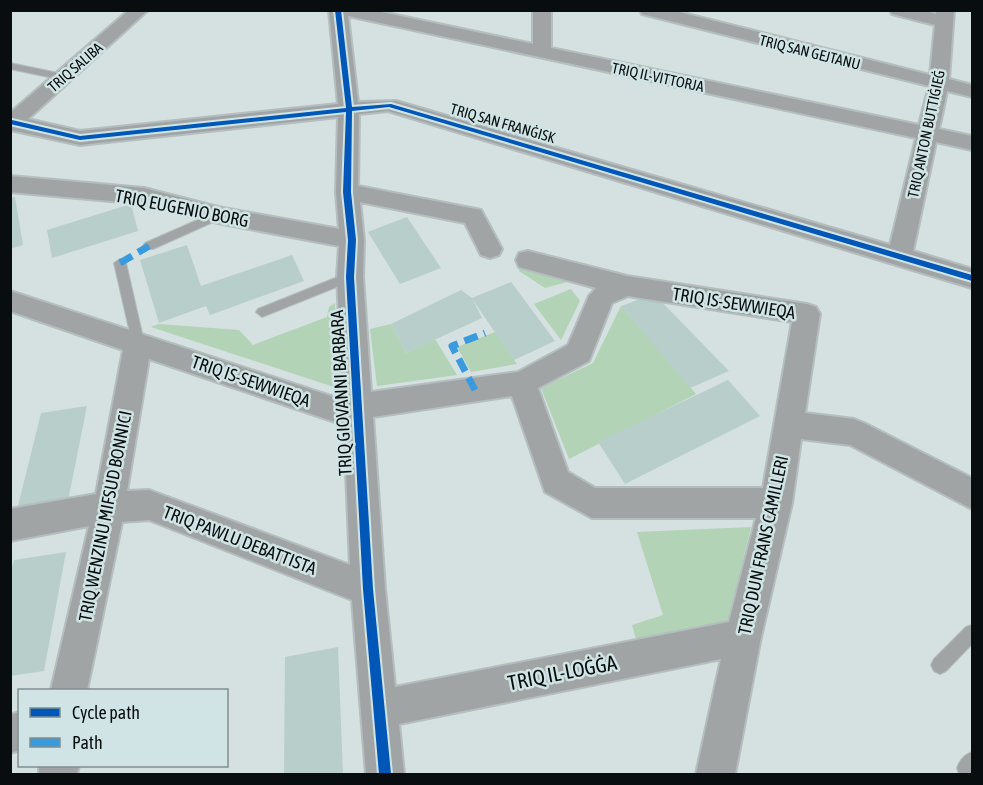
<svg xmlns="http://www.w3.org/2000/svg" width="983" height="785" font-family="'Asap Condensed',sans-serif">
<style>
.green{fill:#b2d3b5}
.building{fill:#b8ceca}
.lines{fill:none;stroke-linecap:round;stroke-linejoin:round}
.lane-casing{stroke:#b5bebf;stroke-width:2}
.street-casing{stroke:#b5bebf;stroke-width:4}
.lane{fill:#a0a4a5;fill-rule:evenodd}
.street{fill:#a0a4a5;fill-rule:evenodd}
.quiet{stroke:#3a9ade;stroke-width:7;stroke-dasharray:14 7;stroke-linecap:butt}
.cycleway-casing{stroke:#d0e4e6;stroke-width:4}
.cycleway{fill:#0057b8;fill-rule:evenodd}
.labels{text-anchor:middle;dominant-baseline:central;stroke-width:5;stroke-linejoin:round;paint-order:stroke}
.far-street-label{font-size:15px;fill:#080e0f;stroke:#d0e4e6}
.street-label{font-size:18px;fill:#080e0f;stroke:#d0e4e6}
.near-street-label{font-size:21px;fill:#080e0f;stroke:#d0e4e6}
</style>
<rect width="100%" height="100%" fill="#d5e0e1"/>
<g class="green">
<polygon points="520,267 566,279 567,282 545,288 519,271"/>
<polygon points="571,289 580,301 561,340 534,304"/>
<polygon points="335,303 337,388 151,327 159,324 239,330 253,345 327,317 329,307"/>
<polygon points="621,306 696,394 569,459 541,388 593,363"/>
<polygon points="391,324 406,353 435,339 457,375 377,386 370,329"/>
<polygon points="495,332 517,364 471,372 457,347"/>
<polygon points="751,527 727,625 636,639 632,625 663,615 637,532"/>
</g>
<g class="building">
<polygon points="15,197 23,245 10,249 10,198"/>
<polygon points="131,204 138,231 52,258 47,230"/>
<polygon points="407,217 441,268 400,284 368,232"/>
<polygon points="187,245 201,286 292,255 304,281 210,315 206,306 159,323 140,260"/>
<polygon points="511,282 555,341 514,360 473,300 482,318 406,353 391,324 461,290 472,298"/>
<polygon points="654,294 729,371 690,388 621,306"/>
<polygon points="728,380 760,416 625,484 598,442"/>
<polygon points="87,406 67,506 16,514 41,413"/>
<polygon points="66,552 44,671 10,676 10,576 14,560"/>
<polygon points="338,647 343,774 284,774 285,657"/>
</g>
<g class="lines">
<g class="lane-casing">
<g id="lane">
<polygon points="10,63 63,74 68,77 63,80 10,69"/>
<polygon points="218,211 224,215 222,218 153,249 145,249 143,246 145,243"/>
<polygon points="120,259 126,263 144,342 138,347 132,342 114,263"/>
<polygon points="350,272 356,277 354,280 262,317 256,312 258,309"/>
<polygon points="972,625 972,644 946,671 940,674 934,671 931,665 934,659 966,627"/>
<path d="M 972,752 L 972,774 L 959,774 L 957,768 C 960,760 964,755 972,752 Z"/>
</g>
</g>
<g class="street-casing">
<g id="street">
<path d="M 129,10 L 148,10 L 28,119 L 80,131 L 338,104 L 329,10 L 372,10 L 533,44 L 533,10 L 551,10 L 551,48 L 919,125 L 929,86 L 642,14 L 640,10 L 671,10 L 930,75 L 935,25 L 892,14 L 890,10 L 921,10 L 936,14 L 936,10 L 954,10 L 949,79 L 972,85 L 972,97 L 947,91 L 939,129 L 972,136 L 972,150 L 936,142 L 913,251 L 972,269 L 972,288 L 388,111 L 359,114 L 358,186 L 481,210 L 502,249 L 499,255 L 490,258 L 481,255 L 465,223 L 360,202 L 364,240 L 363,277 L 371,392 L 518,372 L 568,345 L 589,296 L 596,288 L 519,267 L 516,260 L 519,253 L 528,251 L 627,276 L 807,304 L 816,307 L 820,314 L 805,413 L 854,419 L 864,423 L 972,478 L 972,509 L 850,445 L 801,439 L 792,503 L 761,637 L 735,774 L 696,774 L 721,659 L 399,724 L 404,774 L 366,774 L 352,600 L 149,520 L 122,522 L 87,690 L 51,690 L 89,526 L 10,541 L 10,509 L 96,494 L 123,350 L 10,311 L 10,291 L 343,400 L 337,277 L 339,246 L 218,223 L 144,204 L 10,192 L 10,176 L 144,188 L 218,207 L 339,229 L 336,192 L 338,117 L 80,145 L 10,130 L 10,113 ZM 348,16 L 916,138 L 890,245 L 396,101 L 358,102 ZM 628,296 L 792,322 L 763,488 L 595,488 L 568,472 L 538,388 L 589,361 L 612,303 ZM 149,359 L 344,425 L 350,565 L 149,490 L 127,491 ZM 512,396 L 545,492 L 592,518 L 756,518 L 729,622 L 395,687 L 385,589 L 373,417 Z"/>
<polygon points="20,712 20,750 10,753 10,715"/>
<polygon points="39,766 79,766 77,774 39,774"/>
</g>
</g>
<use href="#lane" class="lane"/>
<use href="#street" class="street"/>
<g class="quiet">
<polyline points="120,263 149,246"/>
<polyline points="475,390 452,346 485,333"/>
</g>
<g class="cycleway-casing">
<polygon id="cycleway" points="335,10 341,10 352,107 391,104 972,275 972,281 389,107 352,111 351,192 356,240 354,277 373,589 391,774 379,774 363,589 346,277 348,240 343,192 346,112 80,140 10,124 10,120 12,120 80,136 346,108"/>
</g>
<use href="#cycleway" class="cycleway"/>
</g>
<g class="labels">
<g class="far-street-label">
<text transform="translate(810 52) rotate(14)">TRIQ SAN GEJTANU</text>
<text transform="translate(75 67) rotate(-41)">TRIQ SALIBA</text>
<text transform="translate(658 77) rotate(12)">TRIQ IL-VITTORJA</text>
<text transform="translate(503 123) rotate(16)">TRIQ SAN FRANĠISK</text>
<text transform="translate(926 134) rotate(-78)">TRIQ ANTON BUTTIĠIEĠ</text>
</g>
<g class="street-label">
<text transform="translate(182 208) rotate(11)">TRIQ EUGENIO BORG</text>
<text transform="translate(734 303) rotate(9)">TRIQ IS-SEWWIEQA</text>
<text transform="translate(251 381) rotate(19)">TRIQ IS-SEWWIEQA</text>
<text transform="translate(341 393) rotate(-93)">TRIQ GIOVANNI BARBARA</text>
<text transform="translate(105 516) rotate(-79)">TRIQ WENZINU MIFSUD BONNICI</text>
<text transform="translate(240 540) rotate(21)">TRIQ PAWLU DEBATTISTA</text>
<text transform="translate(763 545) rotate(-78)">TRIQ DUN FRANS CAMILLERI</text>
</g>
<g class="near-street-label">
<text transform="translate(562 672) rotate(-11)">TRIQ IL-LOĠĠA</text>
</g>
</g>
<rect width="983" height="785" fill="none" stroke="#080e0f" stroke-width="24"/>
<rect x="18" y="689" width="210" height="78" fill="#d0e4e6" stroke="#808e90" stroke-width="1.5"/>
<rect x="30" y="708" width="30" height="9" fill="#0057b8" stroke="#808e90" stroke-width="1.5"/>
<text x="72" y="719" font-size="18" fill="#080e0f">Cycle path</text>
<rect x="30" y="738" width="30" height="9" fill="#3a9ade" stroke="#808e90" stroke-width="1.5"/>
<text x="72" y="749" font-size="18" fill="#080e0f">Path</text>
</svg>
